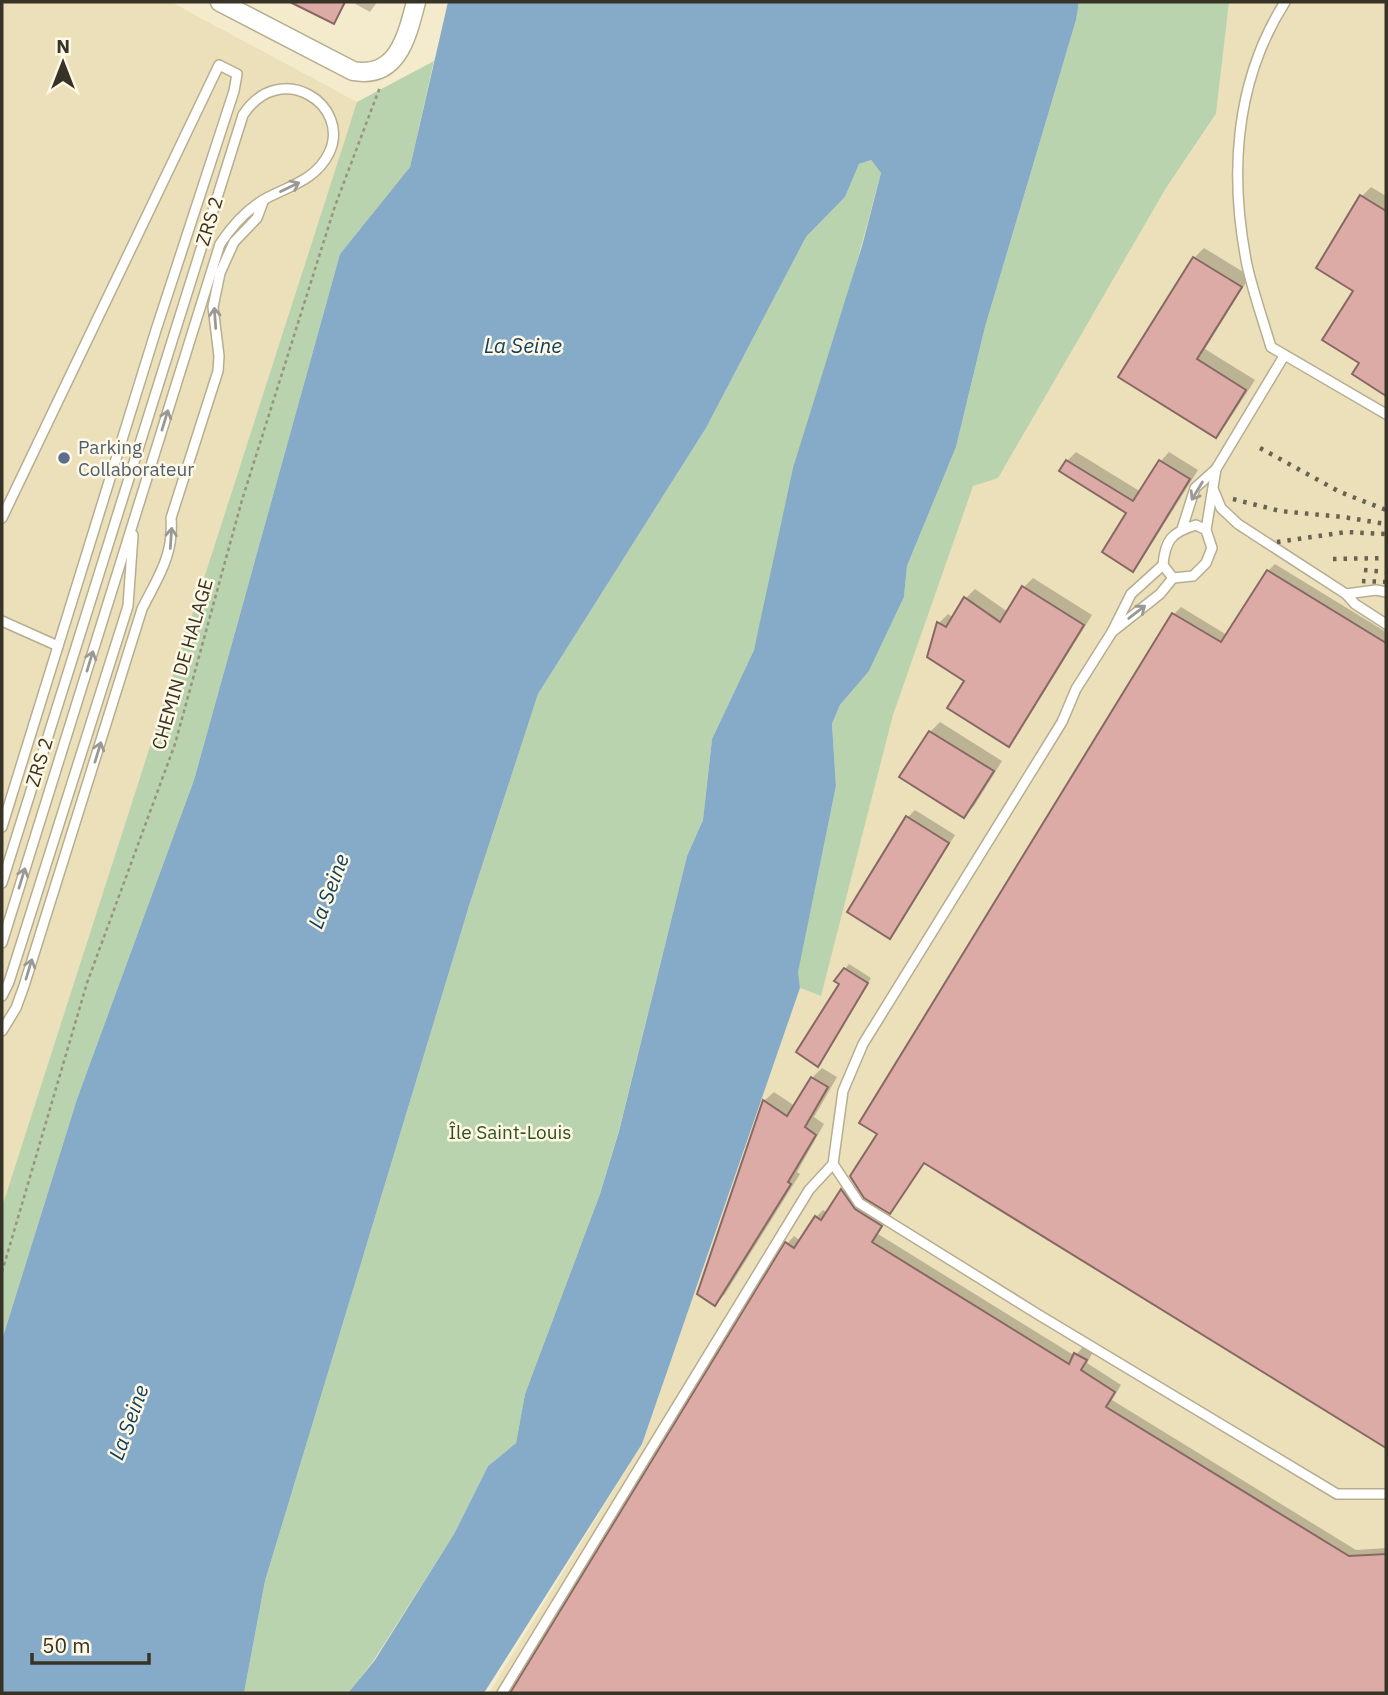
<svg xmlns="http://www.w3.org/2000/svg" width="1388" height="1695" font-family="'IBM Plex Sans',sans-serif">
<style>
.built{fill:#ebe0ba}
.green{fill:#b8d3ae}
.water{fill:#85abc8}
.shadow{fill:#0003}
.building{fill:#ddaba6;stroke:#886864;stroke-width:2}
.lines{fill:none;stroke-linecap:round;stroke-linejoin:round}
.service-casing{stroke:#b6ae90;stroke-width:12}
.minor-casing{stroke:#b6ae90;stroke-width:21}
.path{stroke:#99927c;stroke-width:2.5;stroke-dasharray:3.5 3.5;stroke-linecap:butt}
.service{stroke:#fff;stroke-width:9}
.minor{stroke:#fff;stroke-width:18}
.rail{stroke:#676251;stroke-width:4.5;stroke-dasharray:3.5 7;stroke-linecap:butt}
.oneway{stroke:#9b9993}
.service-dot{fill:#5c6f8a;stroke:#fef8e5;stroke-width:2.5}
.labels{text-anchor:middle;dominant-baseline:central;stroke-width:5;stroke-linejoin:round;paint-order:stroke}
.street-label{font-size:19px;fill:#373327;stroke:#fef8e5}
.service-label{font-size:19px;fill:#4e5e75;stroke:#fef8e5;text-anchor:start}
.park-label{font-size:19px;fill:#2f521e;stroke:#fef8e5}
.water-label{font-size:21px;font-style:italic;fill:#11405e;stroke:#fef8e5}
</style>
<rect width="100%" height="100%" fill="#f4ebcc"/>
<g class="built">
<polygon points="2,2 171,2 357,102 2,1207"/>
<polygon points="1229,2 1386,2 1386,1693 489,1693 642,1444 800,988 820,996 893,715 964,506 973,486 1072,348 1166,188 1216,115"/>
</g>
<g class="green">
<polygon points="1079,2 1229,2 1216,114 1166,188 998,478 973,486 893,715 821,996 800,988 797,974 836,786 832,724 840,705 869,671 904,597 907,566 956,447 985,327 1076,20"/>
<polygon points="434,61 410,167 340,254 194,780 77,1099 2,1340 2,1207 357,102"/>
<polygon points="871,160 881,173 769,588 754,650 712,739 703,820 687,856 619,1130 600,1194 525,1394 516,1443 488,1466 454,1534 374,1660 348,1693 244,1693 265,1581 469,906 538,694 706,428 806,237 845,197 859,164"/>
</g>
<polygon class="water" points="448,2 1079,2 1076,20 985,327 956,447 907,566 904,597 869,671 840,705 832,724 836,786 798,972 800,988 642,1444 484,1693 348,1693 375,1660 454,1534 488,1466 516,1443 525,1394 600,1194 619,1131 687,856 703,820 712,739 754,650 793,468 862,246 881,173 871,160 859,164 845,197 806,237 706,428 538,694 469,906 265,1581 244,1693 2,1693 2,1340 77,1099 194,780 340,254 410,167"/>
<g class="shadow">
<polygon points="294,2 346,2 334,22"/>
<polygon points="352,2 377,2 370,12"/>
<polygon points="1371,187 1386,196 1386,393 1354,374 1361,362 1355,290 1362,196"/>
<polygon points="1204,248 1250,276 1205,349 1255,380 1225,426 1215,436 1120,376 1194,258"/>
<polygon points="1076,452 1141,492 1161,461 1169,452 1198,470 1141,561 1133,569 1129,512 1067,461"/>
<polygon points="1275,564 1386,632 1386,1446 925,1161 890,1212 880,1134 862,1123 1174,614 1181,607 1227,635 1268,571"/>
<polygon points="1033,578 1092,615 1017,736 1008,745 966,680 939,623 948,614 954,618 966,598 975,589 1008,612 1024,587"/>
<polygon points="940,722 1002,761 974,806 964,816 902,777 930,732"/>
<polygon points="915,810 955,835 896,930 889,937 908,817"/>
<polygon points="849,964 871,978 822,1060 845,969"/>
<polygon points="822,1068 837,1077 814,1117 824,1124 797,1172 800,1174 725,1294 715,1304 764,1101 774,1092 795,1106 812,1078"/>
<polygon points="849,1184 862,1202 888,1218 878,1234 1075,1356 1083,1347 1093,1352 1087,1363 1121,1385 1112,1400 1356,1550 1386,1548 1386,1693 511,1693 787,1244 794,1236 801,1241 816,1217 823,1210 828,1213"/>
</g>
<g class="building">
<polygon points="290,2 345,2 334,24"/>
<polygon points="1360,195 1386,211 1386,396 1352,374 1359,363 1322,340 1353,291 1316,268"/>
<polygon points="1193,257 1242,287 1197,359 1246,390 1216,438 1118,377"/>
<polygon points="1066,460 1133,501 1159,460 1190,479 1133,572 1102,552 1126,513 1059,471"/>
<polygon points="1267,570 1386,643 1386,1448 924,1163 890,1214 864,1198 850,1176 877,1134 859,1123 1172,613 1221,642"/>
<polygon points="1022,586 1084,625 1009,747 947,708 964,681 927,657 937,622 946,627 964,597 1000,622"/>
<polygon points="929,731 994,771 964,818 899,777"/>
<polygon points="906,816 949,843 890,939 847,912"/>
<polygon points="844,968 868,983 818,1067 796,1052 839,984 834,981"/>
<polygon points="811,1077 828,1087 805,1127 816,1135 788,1182 791,1184 715,1306 697,1294 763,1100 787,1116"/>
<polygon points="841,1189 855,1209 882,1226 872,1242 1069,1364 1074,1353 1087,1360 1081,1370 1115,1392 1106,1407 1349,1556 1386,1554 1386,1693 510,1693 785,1242 794,1248 815,1216 821,1220"/>
</g>
<g class="lines">
<g class="service-casing">
<g id="service">
<path d="M 1285,2 C 1235,81 1229,174 1247,265 C 1253,292 1263,320 1271,347 L 1386,414"/>
<polyline points="1216,469 1284,356"/>
<polyline points="1214,491 1221,508 1238,524 1346,594"/>
<polyline points="2,518 219,65 237,74 234,91 156,330 2,827"/>
<path d="M 1182,529 L 1195,488 L 1216,469 L 1206,530 L 1212,548 L 1206,563 L 1193,576 L 1173,578 L 1163,565 C 1165,540 1172,532 1196,525 L 1206,530"/>
<polyline points="1163,565 1131,594 1112,632 1160,594 1173,578"/>
<polyline points="1386,592 1376,590 1346,594 1355,604 1386,624"/>
<polyline points="2,621 58,646"/>
<polyline points="1112,632 1076,689 1062,722 863,1044 843,1091 833,1164 859,1203 1039,1315 1337,1494 1386,1494"/>
<path d="M 2,883 L 243,115 C 280,58 352,105 329,153 C 316,180 289,186 265,199 C 246,210 232,226 220,244 L 2,943"/>
<polyline points="2,996 9,982 128,606 133,535"/>
<path d="M 2,1031 L 16,1008 L 24,986 L 142,609 C 158,577 174,555 171,518 L 218,371 L 219,356 L 213,307 L 220,273 L 234,242 L 257,218 L 263,202"/>
<polyline points="502,1693 809,1190 833,1164"/>
</g>
</g>
<g class="minor-casing">
<path id="minor" d="M 220,2 L 353,71 C 398,79 407,36 416,2"/>
</g>
<polyline class="path" points="2,1272 87,983 175,744 242,500 335,206 380,87"/>
<use href="#service" class="service"/>
<use href="#minor" class="minor"/>
<g class="rail">
<polyline points="1260,448 1340,492 1386,510"/>
<polyline points="1233,499 1280,511 1343,517 1386,524"/>
<polyline points="1277,542 1346,532 1386,534"/>
<polyline points="1333,559 1386,558"/>
<polyline points="1364,570 1386,572"/>
<polyline points="1362,581 1386,582"/>
</g>
</g>
<defs><path id="oneway-shaft" d="M-6 0H5M1.5-3L5.5 0L1.5 3" fill="none" stroke-width="1.6" stroke-linecap="round" stroke-linejoin="round" transform="scale(1.75)"/></defs>
<g class="oneway">
<use href="#oneway-shaft" transform="translate(290 187) rotate(-26)"/>
<use href="#oneway-shaft" transform="translate(215 318) rotate(-94)"/>
<use href="#oneway-shaft" transform="translate(165 420) rotate(-73)"/>
<use href="#oneway-shaft" transform="translate(1197 491) rotate(121)"/>
<use href="#oneway-shaft" transform="translate(171 538) rotate(-86)"/>
<use href="#oneway-shaft" transform="translate(1137 612) rotate(-38)"/>
<use href="#oneway-shaft" transform="translate(90 661) rotate(-73)"/>
<use href="#oneway-shaft" transform="translate(98 752) rotate(-73)"/>
<use href="#oneway-shaft" transform="translate(22 878) rotate(-73)"/>
<use href="#oneway-shaft" transform="translate(29 969) rotate(-73)"/>
</g>
<circle class="service-dot" cx="64" cy="458" r="7"/>
<g class="labels">
<g class="street-label">
<text transform="translate(209 221) rotate(-73)">ZRS 2</text>
<text transform="translate(182 664) rotate(-74)">CHEMIN DE HALAGE</text>
<text transform="translate(39 762) rotate(-73)">ZRS 2</text>
</g>
<g class="service-label">
<text x="78" y="447">Parking<tspan x="78" dy="22">Collaborateur</tspan></text>
</g>
<g class="park-label">
<text x="510" y="1132">Île Saint-Louis</text>
</g>
<g class="water-label">
<text x="523" y="345">La Seine</text>
<text transform="translate(328 891) rotate(-69)">La Seine</text>
<text transform="translate(128 1422) rotate(-70)">La Seine</text>
</g>
</g>
<rect width="1388" height="1695" fill="none" stroke="#373327" stroke-width="7"/>
<g transform="translate(63 63)" stroke="#fef8e5" stroke-width="5" paint-order="stroke">
<path d="M0-5L12 26L0 18L-12 26Z" fill="#373327"/>
<text y="-10" font-size="19" font-weight="bold" text-anchor="middle" fill="#373327">N</text>
</g>
<path d="M32 1653v10h117v-10" fill="none" stroke="#373327" stroke-width="3.5"/>
<text x="42" y="1653" font-size="21" fill="#373327" stroke="#fef8e5" stroke-width="5" paint-order="stroke">50 m</text>
</svg>
